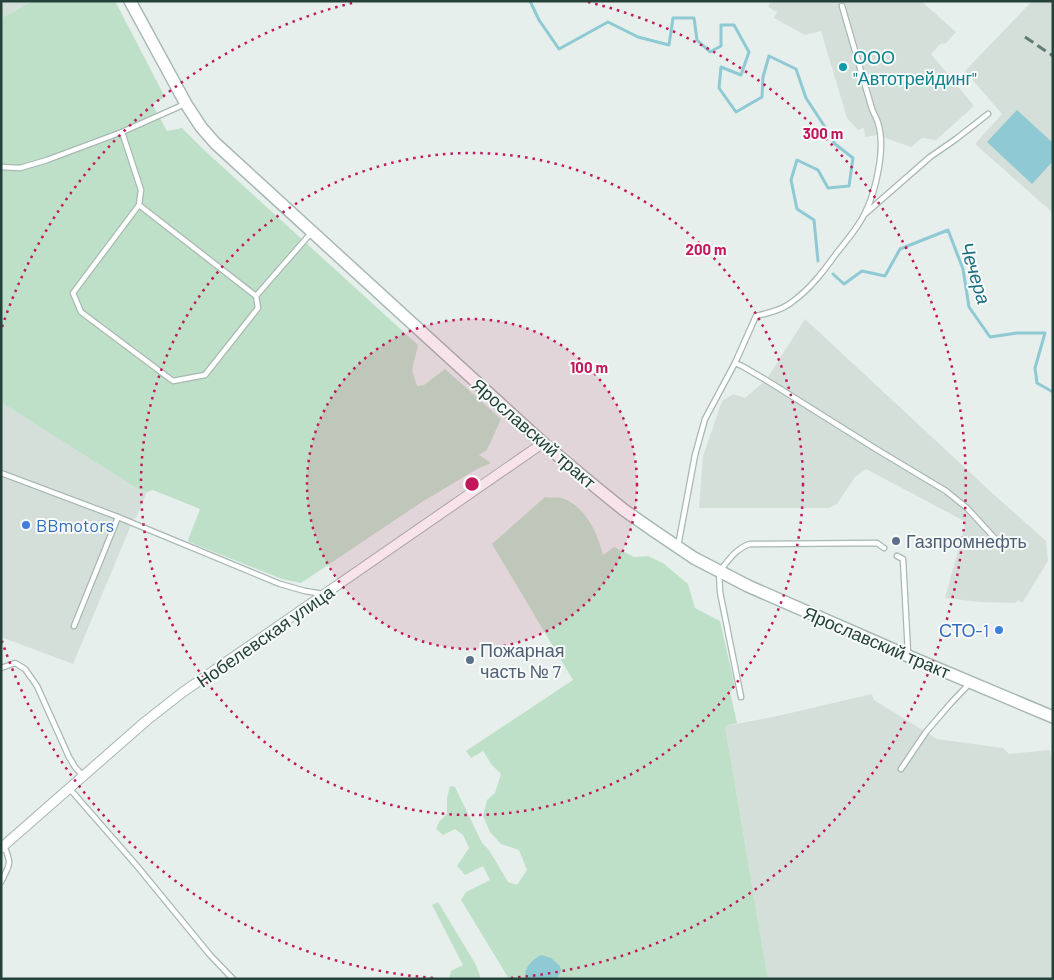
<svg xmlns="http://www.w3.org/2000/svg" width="1054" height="980" font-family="Barlow,sans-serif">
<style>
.built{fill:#d4dfda}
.green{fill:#bfe0c8}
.water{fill:#8ec9d4}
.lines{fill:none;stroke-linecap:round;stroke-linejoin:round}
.stream{stroke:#8ec9d4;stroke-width:3}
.service-casing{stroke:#a8b8b2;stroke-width:7}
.minor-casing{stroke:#a8b8b2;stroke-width:11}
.tertiary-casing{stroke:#a8b8b2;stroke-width:14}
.service{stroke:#fff;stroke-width:4.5}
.minor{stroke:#fff;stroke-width:9}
.tertiary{stroke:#fff;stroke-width:11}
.rail{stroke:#5f7d75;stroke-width:3;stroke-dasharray:10 5;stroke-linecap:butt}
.ring{fill:none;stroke:#c2185b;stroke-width:2.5;stroke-dasharray:2.5 5}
.culture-dot{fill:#0f9aa8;stroke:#f7fbf9;stroke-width:2}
.shop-dot{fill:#3f7fe0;stroke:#f7fbf9;stroke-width:2}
.service-dot{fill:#5c6f8a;stroke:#f7fbf9;stroke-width:2}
.labels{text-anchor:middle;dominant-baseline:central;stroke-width:4;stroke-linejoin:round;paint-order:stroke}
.culture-label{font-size:18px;fill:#0d838f;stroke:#f7fbf9;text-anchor:start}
.street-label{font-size:18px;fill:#24423a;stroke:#f7fbf9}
.shop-label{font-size:18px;fill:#366cbe;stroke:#f7fbf9;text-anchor:start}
.service-label{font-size:18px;fill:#4e5e75;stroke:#f7fbf9;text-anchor:start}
.water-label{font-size:19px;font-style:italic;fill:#1c6f80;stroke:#f7fbf9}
.centre{fill:#c2185b;stroke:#f7fbf9;stroke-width:2.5}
.ring-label{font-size:15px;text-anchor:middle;font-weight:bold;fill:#c2185b;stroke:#f7fbf9;stroke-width:4;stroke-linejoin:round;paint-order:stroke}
</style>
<rect width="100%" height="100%" fill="#e6efeb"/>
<g class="built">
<polygon points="1,1 33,1 1,18"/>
<polygon points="771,1 921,1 956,32 946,43 940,44 931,54 974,106 936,140 922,138 911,147 877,135 865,137 864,128 858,130 847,118 821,31 805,35 774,18 777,12 768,7"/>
<polygon points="1032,1 1053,1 1053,213 975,144 1002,114 965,71"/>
<polygon points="1,234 162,494 116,474 135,487 147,492 136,518 134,518 73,664 1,637"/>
<polygon points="805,319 991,492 1046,541 1048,561 1022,603 1018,600 1016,603 980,602 945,598 966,522 866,469 855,477 837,504 829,508 699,508 703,456 722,401 733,394 745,398 766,380"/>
<polygon points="872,694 874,700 937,739 1003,748 1009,754 1050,750 1053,764 1053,979 768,979 725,726 773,717"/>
</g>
<g class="green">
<polygon points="33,1 115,1 165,97 152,104 167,131 182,128 203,149 418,345 412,370 417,386 424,385 445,369 501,419 487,450 479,455 491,463 477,469 422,502 301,583 282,579 189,542 188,540 200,509 153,490 147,492 135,487 1,402 1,18"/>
<path d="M 545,497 C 550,498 557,497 562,498 C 586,507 597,532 603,555 L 614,547 L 634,557 L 648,556 L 663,563 L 688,584 L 695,608 L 720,621 L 735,687 L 730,692 L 737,723 L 725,726 L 768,979 L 558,979 L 558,978 L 525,974 L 528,979 L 509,979 L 461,900 L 466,892 L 490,880 L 483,866 L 465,875 L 457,866 L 469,848 L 463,835 L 455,829 L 443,835 L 436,829 L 439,822 L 447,814 L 447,798 L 450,786 L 455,787 L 482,843 L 489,850 L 508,882 L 517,885 L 527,870 L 519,850 L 501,844 L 490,832 L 483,816 L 487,800 L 495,793 L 501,774 L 492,765 L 483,751 L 471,758 L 466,751 L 573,680 L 492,544 Z"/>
<polygon points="438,902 476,965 481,979 449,979 451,971 463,965 432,905"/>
</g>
<g class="water">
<polygon points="1017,110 1053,143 1053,161 1032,184 987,142"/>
<path d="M 541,955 L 551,958 L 560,966 L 561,971 L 558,977 L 558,979 L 528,979 L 525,974 C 527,965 533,959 541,955 Z"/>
</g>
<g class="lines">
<g class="stream">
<polyline points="530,1 539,20 559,49 608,22 638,37 669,45 673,18 694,18 697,40 710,52 721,46 721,25 734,25 749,52 741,75 721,67 719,88 736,112 762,97 763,77 769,56 796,69 806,98 825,127 835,144 853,158 849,186 828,188 818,170 797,160 791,180 797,209 814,220 818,261"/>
<polyline points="833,274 844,284 862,271 885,276 900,249 948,230 963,269 969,307 990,337 1017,333 1045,333 1035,368 1037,383 1053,392"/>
</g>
<g class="service-casing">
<g id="service">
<polyline points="122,132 141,190 139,205 256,296 311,233"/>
<polyline points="1,167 20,168 47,160 122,132 185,104"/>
<polyline points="139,205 73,293 81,312 173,381 205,375 258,308 256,296"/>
<polyline points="866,213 930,157 956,139 988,114"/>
<polyline points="735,363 742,366 766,380 876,449 946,491 967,508 1000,544"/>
<polyline points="1,473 118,517 280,584 305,591 323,594"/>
<path d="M 678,546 L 695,455 L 705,419 L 735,363 L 756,316 C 768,313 782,310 792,302 C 810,289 823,272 836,254 C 846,241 858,228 865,213 C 876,191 886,147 878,123 C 877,119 874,114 872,109 L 842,6"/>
<polyline points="897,556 903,559 908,653"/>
<polyline points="74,626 118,517"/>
<polyline points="1,668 15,663 25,669 37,686 69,757 75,767 83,776"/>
<path d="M 741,697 L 720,592 L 719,572 C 728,561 736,548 750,544 L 877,543 L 884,548"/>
<polyline points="901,769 926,732 951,703 970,683"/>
<polyline points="69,788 137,866 210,955 233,979"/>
<path d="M 1,882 C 10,864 12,864 4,846"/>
</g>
</g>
<g class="minor-casing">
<polyline id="minor" points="1,848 146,721 183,692 543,443"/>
</g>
<g class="tertiary-casing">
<polyline id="tertiary" points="130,1 186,104 201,127 215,143 543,443 598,489 624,510 654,531 694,558 748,586 908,656 1053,717"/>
</g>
<use href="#service" class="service"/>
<use href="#minor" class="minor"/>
<use href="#tertiary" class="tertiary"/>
<polyline class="rail" points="1025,37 1053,56"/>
</g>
<circle cx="472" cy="484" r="165" fill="#c2185b" fill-opacity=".12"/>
<g class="ring">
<circle cx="472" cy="484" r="165"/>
<circle cx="472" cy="484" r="331"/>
<path d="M433 978A496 496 0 0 1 2 641M2 327A496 496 0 0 1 356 2M588 2A496 496 0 0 1 511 978"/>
</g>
<circle class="culture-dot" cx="843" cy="67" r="5"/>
<g class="shop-dot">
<circle cx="26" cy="525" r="5"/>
<circle cx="999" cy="630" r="5"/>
</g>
<g class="service-dot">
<circle cx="896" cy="541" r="5"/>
<circle cx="470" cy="660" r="5"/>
</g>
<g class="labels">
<g class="culture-label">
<text x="853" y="57">ООО<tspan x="853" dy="21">"Автотрейдинг"</tspan></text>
</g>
<g class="street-label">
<text transform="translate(534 433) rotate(41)">Ярославский тракт</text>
<text transform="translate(265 636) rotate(-35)">Нобелевская улица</text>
<text transform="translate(877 642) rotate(23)">Ярославский тракт</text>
</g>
<g class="shop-label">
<text x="36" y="525">BBmotors</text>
<text x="989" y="630" text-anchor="end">СТО-1</text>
</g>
<g class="service-label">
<text x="906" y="541">Газпромнефть</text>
<text x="480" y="650">Пожарная<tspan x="480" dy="21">часть № 7</tspan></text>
</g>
<g class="water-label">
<text transform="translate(976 273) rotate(73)">Чечера</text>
</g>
</g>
<circle cx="472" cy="484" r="8" class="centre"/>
<g class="ring-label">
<text x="823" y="139">300 m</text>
<text x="706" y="255">200 m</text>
<text x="589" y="373">100 m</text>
</g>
<rect width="1054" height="980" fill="none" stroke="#24423a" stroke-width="5"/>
</svg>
